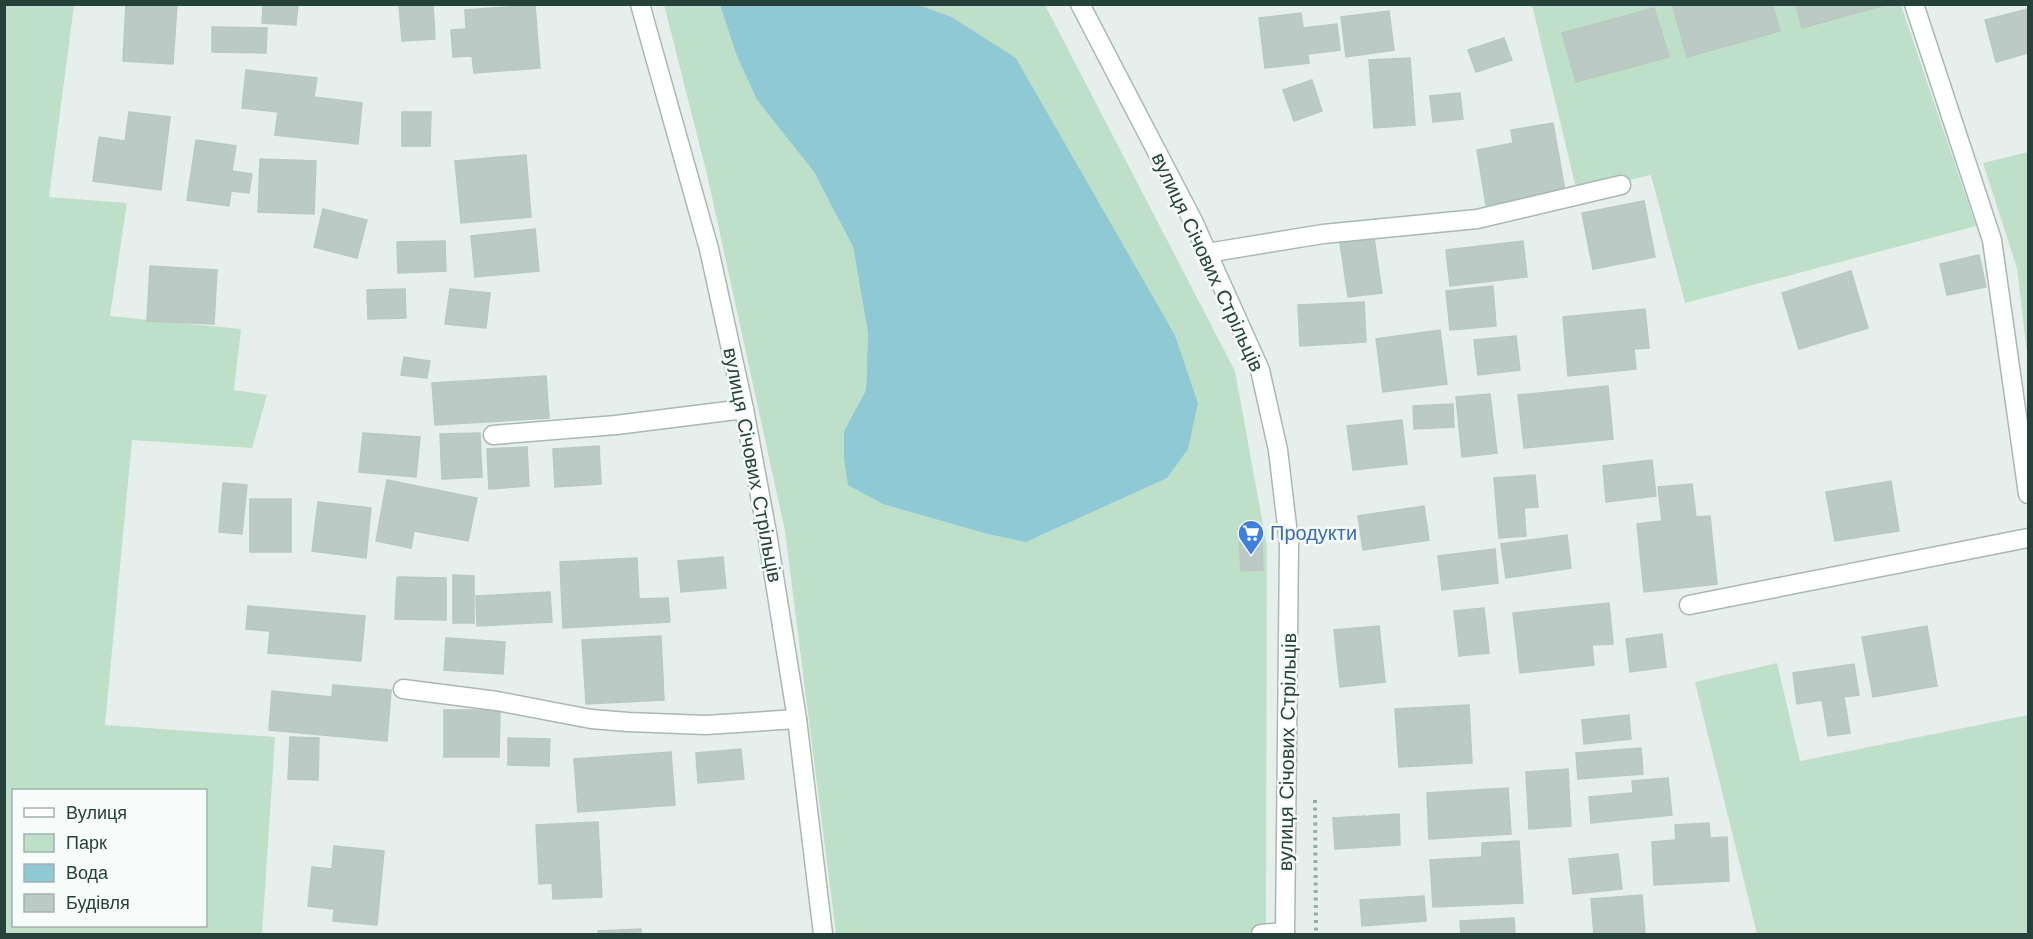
<svg xmlns="http://www.w3.org/2000/svg" width="2033" height="939" font-family="'Work Sans',sans-serif">
<style>
.green{fill:#bfe0c8;fill-rule:evenodd}
.water{fill:#8ec9d4}
.building{fill:#bbcac4;stroke:#b8c9c2;stroke-width:1.5}
.lines{fill:none;stroke-linecap:round;stroke-linejoin:round}
.minor-casing{stroke:#a8b8b2;stroke-width:21}
.path{stroke:#86b3a5;stroke-width:4;stroke-dasharray:3 4.5;stroke-linecap:butt}
.minor{stroke:#fff;stroke-width:18}
.labels{text-anchor:middle;dominant-baseline:central;stroke-width:5;stroke-linejoin:round;paint-order:stroke}
.street-label{font-size:20px;fill:#24423a;stroke:#f7fbf9}
.shop-label{font-size:20px;fill:#366cbe;stroke:#f7fbf9;text-anchor:start}
</style>
<rect width="100%" height="100%" fill="#e6efeb"/>
<g class="green">
<path d="M 5,5 L 74,5 L 49,197 L 127,203 L 110,316 L 241,329 L 234,390 L 267,395 L 252,448 L 132,440 L 105,725 L 275,737 L 262,934 L 5,934 ZM 14,790 L 206,790 L 206,926 L 14,926 Z"/>
<polygon points="664,5 720,5 736,54 757,100 814,172 853,247 868,333 866,390 844,431 1026,542 1068,523 1198,403 1175,335 1016,58 952,17 919,5 1045,5 1235,371 1267,547 1266,934 836,934 785,531 707,174"/>
<polygon points="1532,5 1901,5 1976,226 1685,303 1651,175 1577,192"/>
<polygon points="2028,152 2028,362 2017,268 1983,163"/>
<polygon points="1777,663 1800,761 2028,715 2028,934 1757,934 1695,682"/>
</g>
<polygon class="water" points="720,5 919,5 952,17 1016,58 1175,335 1198,403 1188,449 1167,478 1026,542 988,534 883,504 848,485 844,458 844,431 866,390 868,333 853,247 814,172 757,100 736,54"/>
<g class="building">
<polygon points="126,4 177,4 173,64 123,61"/>
<polygon points="263,4 298,4 296,25 262,23"/>
<polygon points="399,4 433,4 435,39 402,41"/>
<polygon points="1684,4 1772,4 1780,31 1687,57 1673,7"/>
<polygon points="1796,4 1888,4 1802,28"/>
<polygon points="535,5 540,68 474,73 472,56 453,57 451,30 466,29 465,10"/>
<polygon points="1654,8 1669,57 1576,82 1562,33"/>
<polygon points="2028,9 2028,53 1996,62 1985,20"/>
<polygon points="1389,11 1394,50 1346,57 1341,17"/>
<polygon points="1301,13 1303,28 1337,24 1340,50 1308,54 1309,63 1265,68 1259,18"/>
<polygon points="212,27 267,28 266,53 212,52"/>
<polygon points="1504,38 1512,60 1476,72 1468,50"/>
<polygon points="1410,58 1415,125 1374,128 1369,60"/>
<polygon points="246,70 317,78 314,97 362,103 358,144 275,135 278,112 242,108"/>
<polygon points="1312,80 1322,111 1294,121 1283,90"/>
<polygon points="1460,93 1463,119 1433,122 1430,96"/>
<polygon points="129,112 170,117 161,190 93,181 99,137 125,141"/>
<polygon points="402,112 431,112 430,146 402,146"/>
<polygon points="1553,123 1565,191 1486,205 1477,150 1513,143 1511,130"/>
<polygon points="196,140 236,146 232,171 252,174 249,193 231,191 229,206 187,200"/>
<polygon points="526,155 531,217 461,223 455,161"/>
<polygon points="260,159 316,161 314,214 258,212"/>
<polygon points="1644,201 1655,257 1593,269 1582,213"/>
<polygon points="323,209 367,220 357,258 314,247"/>
<polygon points="535,229 539,271 475,277 471,236"/>
<polygon points="1373,231 1382,293 1348,297 1339,236"/>
<polygon points="445,241 446,271 398,273 397,242"/>
<polygon points="1523,241 1527,277 1450,286 1446,250"/>
<polygon points="1979,255 1986,287 1947,295 1940,264"/>
<polygon points="150,266 217,270 214,324 147,321"/>
<polygon points="1851,271 1868,328 1799,349 1782,293"/>
<polygon points="1493,286 1496,326 1450,330 1446,291"/>
<polygon points="405,289 406,318 368,319 367,290"/>
<polygon points="450,289 490,293 486,328 445,324"/>
<polygon points="1364,302 1366,342 1300,346 1298,305"/>
<polygon points="1645,309 1649,348 1634,349 1636,369 1568,376 1563,317"/>
<polygon points="1440,330 1447,384 1383,392 1376,339"/>
<polygon points="1516,336 1520,370 1478,375 1474,340"/>
<polygon points="404,357 430,361 427,378 401,375"/>
<polygon points="546,376 549,418 435,425 432,383"/>
<polygon points="1608,386 1613,439 1524,448 1518,395"/>
<polygon points="1490,394 1497,453 1462,457 1456,397"/>
<polygon points="1453,404 1454,427 1414,429 1413,406"/>
<polygon points="1402,420 1407,464 1353,470 1347,426"/>
<polygon points="363,433 420,437 416,477 359,472"/>
<polygon points="480,433 482,477 442,479 440,434"/>
<polygon points="599,446 601,484 555,487 553,449"/>
<polygon points="527,447 529,486 489,489 487,449"/>
<polygon points="1652,460 1656,496 1606,502 1603,466"/>
<polygon points="1535,475 1538,507 1524,508 1526,536 1499,538 1494,478"/>
<polygon points="387,480 477,498 468,541 414,531 411,548 376,541"/>
<polygon points="1891,481 1899,531 1835,541 1826,492"/>
<polygon points="223,483 247,485 242,534 219,532"/>
<polygon points="1692,484 1696,517 1710,516 1717,584 1644,592 1637,524 1662,521 1658,487"/>
<rect x="250" y="499" width="41" height="53"/>
<polygon points="318,502 371,508 366,558 312,551"/>
<polygon points="1424,506 1429,540 1363,550 1358,516"/>
<polygon points="1567,535 1571,568 1506,578 1501,544"/>
<polygon points="1262,541 1263,570 1241,571 1239,543"/>
<polygon points="1495,549 1498,583 1442,590 1438,556"/>
<polygon points="723,557 726,588 681,592 678,561"/>
<polygon points="637,558 639,599 668,598 670,622 563,628 560,562"/>
<polygon points="453,575 474,576 474,623 453,623"/>
<polygon points="399,577 446,578 446,620 395,619 397,578"/>
<polygon points="550,592 552,622 477,626 476,596"/>
<polygon points="1609,603 1613,644 1592,645 1594,665 1520,673 1513,613"/>
<polygon points="248,606 365,616 361,661 268,653 270,631 246,629"/>
<polygon points="1484,608 1489,653 1459,656 1454,611"/>
<polygon points="1379,626 1385,682 1340,687 1334,630"/>
<polygon points="1927,626 1937,686 1873,697 1862,637"/>
<polygon points="1662,634 1666,667 1630,672 1626,639"/>
<polygon points="661,636 664,700 586,704 582,640"/>
<polygon points="446,638 505,642 503,674 444,670"/>
<polygon points="1854,664 1859,695 1844,697 1850,733 1828,736 1822,700 1797,704 1793,673"/>
<polygon points="333,685 391,690 387,741 269,730 272,691 332,697"/>
<polygon points="1469,705 1472,763 1399,767 1395,709"/>
<polygon points="444,710 500,710 499,757 444,757"/>
<polygon points="1629,715 1631,739 1584,744 1582,720"/>
<polygon points="290,737 319,738 318,780 288,779"/>
<polygon points="508,738 550,739 549,766 508,765"/>
<polygon points="1641,748 1643,774 1578,779 1576,753"/>
<polygon points="741,749 744,779 698,783 696,753"/>
<polygon points="671,752 675,805 578,812 574,759"/>
<polygon points="1568,769 1571,826 1529,829 1526,772"/>
<polygon points="1668,778 1672,815 1591,823 1589,797 1633,793 1632,781"/>
<polygon points="1508,788 1511,834 1429,839 1427,793"/>
<polygon points="1399,814 1400,845 1335,849 1333,818 1366,816 1367,819 1368,816 1369,822 1369,816"/>
<polygon points="598,822 602,897 553,899 552,883 539,884 536,825"/>
<polygon points="1709,823 1710,838 1727,837 1729,881 1654,885 1652,842 1676,840 1675,825"/>
<polygon points="1519,841 1523,903 1433,907 1430,860 1482,857 1482,843"/>
<polygon points="334,846 384,851 377,925 333,921 334,909 308,906 312,867 332,869"/>
<polygon points="1618,854 1622,889 1573,894 1569,859"/>
<polygon points="1642,895 1645,934 1594,934 1591,899"/>
<polygon points="1424,896 1426,921 1362,926 1360,900"/>
<polygon points="1514,918 1515,934 1461,934 1460,921"/>
<polygon points="641,929 641,934 598,934 598,931"/>
</g>
<g class="lines">
<g class="minor-casing">
<g id="minor">
<polyline points="640,4 709,249 744,409 767,533 797,719 823,934"/>
<polyline points="1080,4 1193,221 1260,370 1278,450 1289,543 1285,934"/>
<polyline points="1914,4 1992,240 2028,494"/>
<polyline points="1207,253 1323,234 1477,219 1621,185"/>
<polyline points="493,435 616,425 744,409"/>
<polyline points="1689,605 2028,538"/>
<polyline points="403,689 497,701 591,719 628,722 706,725 797,719"/>
<polyline points="1261,934 1285,932"/>
</g>
</g>
<polyline class="path" points="1315,800 1316,934"/>
<use href="#minor" class="minor"/>
</g>
<defs>
<g id="supermarket-pin" transform="scale(1.35)"><path d="M0 17L-7.5 6A9.5 9.5 0 1 1 7.5 6Z" fill="#3f7fe0" stroke="#f7fbf9"/><path d="M-6-5.5h2.5l.6 2H6L4.5 2H-2.5L-4.4-4H-6ZM-1.5 3.2a1.3 1.3 0 1 0 .1 0ZM3 3.2a1.3 1.3 0 1 0 .1 0Z" fill="#fff"/></g>
</defs>
<g fill-rule="evenodd">
<use href="#supermarket-pin" x="1251" y="533"/>
</g>
<g class="labels">
<g class="street-label">
<text transform="translate(1208 262) rotate(65)">вулиця Січових Стрільців</text>
<text transform="translate(753 465) rotate(79)">вулиця Січових Стрільців</text>
<text transform="translate(1287 752) rotate(-89)">вулиця Січових Стрільців</text>
</g>
<g class="shop-label">
<text x="1270" y="533">Продукти</text>
</g>
</g>
<rect width="2033" height="939" fill="none" stroke="#24423a" stroke-width="12"/>
<rect x="12" y="789" width="195" height="138" fill="#f7fbf9" stroke="#a3b1ad" stroke-width="1.5"/>
<rect x="24" y="808" width="30" height="9" fill="#ffffff" stroke="#a3b1ad" stroke-width="1.5"/>
<text x="66" y="819" font-size="18" fill="#24423a">Вулиця</text>
<rect x="24" y="834" width="30" height="18" fill="#bfe0c8" stroke="#a3b1ad" stroke-width="1.5"/>
<text x="66" y="849" font-size="18" fill="#24423a">Парк</text>
<rect x="24" y="864" width="30" height="18" fill="#8ec9d4" stroke="#a3b1ad" stroke-width="1.5"/>
<text x="66" y="879" font-size="18" fill="#24423a">Вода</text>
<rect x="24" y="894" width="30" height="18" fill="#bbcac4" stroke="#a3b1ad" stroke-width="1.5"/>
<text x="66" y="909" font-size="18" fill="#24423a">Будівля</text>
</svg>
